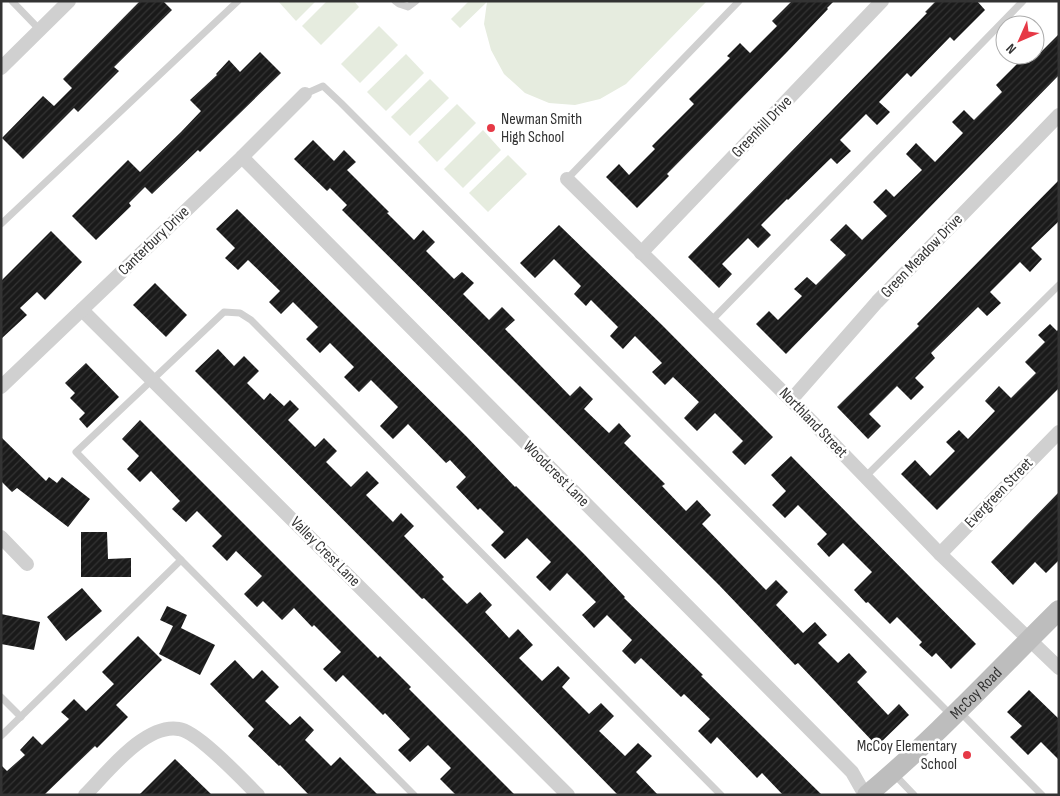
<svg xmlns="http://www.w3.org/2000/svg" width="1060" height="796" font-family="'Sofia Sans Condensed',sans-serif">
<style>
.pitch{fill:#e6ecdf}
.building{fill:url(#building-hatch)}
.lines{fill:none;stroke-linecap:round;stroke-linejoin:round}
.lane{stroke:#d0d0d0;stroke-width:7}
.street{stroke:#d0d0d0;stroke-width:14}
.secondary{stroke:#bdbdbd;stroke-width:20}
.poi-dot{fill:#e63946;stroke:#fff;stroke-width:2}
.labels{text-anchor:middle;dominant-baseline:central;stroke-width:5;stroke-linejoin:round;paint-order:stroke}
.poi-label{font-size:16px;fill:#333;stroke:#fff;text-anchor:start}
.street-label{font-size:16px;fill:#333;stroke:#fff}
</style>
<defs>
<pattern id="building-hatch" width="6" height="6" patternUnits="userSpaceOnUse" patternTransform="scale(1.25)"><rect width="6" height="6" fill="#1a1a1a"/><path d="M-1 1l2-2M0 6l6-6M5 7l2-2" fill="none" stroke="#333"/></pattern>
</defs>
<rect width="100%" height="100%" fill="#fff"/>
<g class="pitch">
<polygon points="278,1 316,1 296,21"/>
<polygon points="327,1 354,1 359,7 321,45 302,26"/>
<polygon points="469,1 707,1 626,84 600,99 575,105 549,103 525,93 504,74 491,50 484,24 487,2 460,28 451,19"/>
<polygon points="379,26 398,45 360,83 341,64"/>
<polygon points="406,54 424,73 386,111 367,92"/>
<polygon points="430,79 449,98 410,136 391,117"/>
<polygon points="457,104 476,123 437,162 418,142"/>
<polygon points="483,130 501,150 463,188 444,169"/>
<polygon points="508,155 527,174 488,212 469,193"/>
</g>
<g class="building">
<polygon points="140,1 163,1 172,10 114,67 119,71 78,112 74,108 23,159 2,138 43,96 54,106 72,88 63,79"/>
<polygon points="792,1 834,1 827,8 828,9 787,52 667,174 669,176 637,208 606,177 619,164 629,175 655,149 652,146 694,104 689,99 730,58 727,56 740,43 750,53 777,26 772,21"/>
<polygon points="936,1 977,1 985,10 954,41 950,37 911,77 907,73 879,102 890,112 877,125 866,114 840,140 851,151 837,164 831,158 788,200 787,199 761,225 771,235 758,248 748,238 722,264 732,274 719,288 688,257 927,13 925,12"/>
<polygon points="1059,34 1059,75 786,354 756,324 769,311 778,320 802,296 794,289 807,277 816,285 846,255 830,240 846,224 862,240 887,216 873,202 886,189 894,197 922,170 906,154 916,143 935,162 963,133 952,122 964,110 974,120 1002,92 996,85 1026,55 1038,55"/>
<polygon points="260,52 281,73 200,152 198,150 152,194 145,187 129,203 131,206 96,240 72,216 128,160 140,172 181,132 201,111 190,100 217,75 216,74 229,60 240,72"/>
<polygon points="313,140 334,161 344,150 356,162 347,170 389,212 387,213 414,240 423,230 435,242 426,251 454,279 462,272 474,283 463,294 489,320 502,307 515,320 505,329 570,396 580,386 593,399 584,409 609,433 619,423 631,436 624,443 665,484 662,486 686,511 697,500 711,515 702,524 766,590 776,580 788,592 776,605 803,633 815,622 827,635 818,643 838,663 849,653 867,672 857,682 888,715 899,704 909,715 877,746 798,663 795,665 719,585 342,210 347,205 330,188 327,191 294,159"/>
<polygon points="1059,180 1059,221 1031,248 1042,259 1030,272 1020,262 990,292 1001,303 987,316 978,307 931,353 935,358 915,378 924,387 911,400 897,386 869,414 881,426 868,439 837,407 919,326 917,324"/>
<polygon points="237,209 466,436 515,487 516,486 585,555 625,597 624,598 703,675 701,676 822,795 783,795 762,773 757,778 717,737 711,744 698,731 710,719 684,694 681,697 641,658 635,664 622,651 632,640 607,615 594,628 582,615 596,602 567,573 550,591 536,577 551,562 527,538 505,559 491,545 504,532 480,508 478,510 456,487 466,477 450,460 446,463 408,424 393,439 380,426 398,407 371,380 359,392 344,377 354,367 330,343 320,353 306,339 318,327 293,302 281,314 269,302 280,291 248,260 238,270 225,258 235,248 216,229"/>
<polygon points="559,225 662,325 773,437 745,465 732,452 743,441 715,413 697,431 684,418 699,402 673,377 665,385 652,372 662,363 635,336 623,349 610,336 618,327 591,300 586,306 574,294 581,286 554,259 535,278 520,263"/>
<polygon points="51,231 82,262 45,300 37,292 20,308 27,315 1,339 1,281"/>
<polygon points="155,283 187,315 166,337 133,305"/>
<polygon points="1050,324 1057,331 1059,329 1059,388 937,510 901,474 915,460 930,476 955,451 946,442 959,430 968,439 995,411 985,401 999,386 1011,398 1036,373 1025,362 1045,342 1038,335"/>
<polygon points="218,349 234,366 244,356 259,371 247,383 264,400 270,393 284,406 290,400 299,409 288,420 315,447 324,438 337,451 326,462 351,487 367,471 379,483 366,495 393,522 401,513 414,526 404,536 444,577 442,579 467,604 480,592 492,605 485,612 509,638 518,629 533,645 519,658 542,681 558,666 570,678 562,687 589,714 601,703 614,716 599,731 625,756 638,743 652,756 636,772 658,795 618,795 468,642 424,598 422,599 227,403 195,371"/>
<polygon points="86,363 119,397 87,428 79,419 85,413 70,398 75,393 65,383"/>
<polygon points="140,420 378,658 380,656 411,687 409,689 515,795 456,795 440,779 451,768 428,745 410,762 398,750 410,739 385,713 383,715 343,675 336,682 323,669 341,652 314,625 312,627 294,608 282,620 263,601 257,607 244,594 262,576 236,551 227,561 212,546 222,536 197,511 186,522 172,509 180,501 151,471 140,482 127,469 139,456 122,439"/>
<polygon points="1,437 46,481 49,477 57,483 62,477 90,499 68,527 17,488 12,492 1,481"/>
<polygon points="791,456 976,644 951,669 936,653 932,657 919,645 922,642 897,617 890,624 868,602 866,603 854,590 872,572 843,543 829,557 817,544 827,534 798,505 785,518 772,505 786,491 771,475"/>
<polygon points="1059,492 1059,560 1046,573 1035,562 1013,585 991,562"/>
<polygon points="81,532 107,532 108,559 131,558 131,577 81,577"/>
<polygon points="82,588 102,611 66,641 47,617"/>
<polygon points="167,606 187,615 181,628 215,645 200,675 159,654 173,626 160,620"/>
<polygon points="1,614 40,622 34,650 1,644"/>
<polygon points="138,636 162,660 116,705 128,717 97,748 95,746 44,795 1,795 1,765 7,771 25,755 20,750 33,736 42,745 69,719 61,712 74,699 86,711 114,684 102,672"/>
<polygon points="235,660 253,679 262,670 279,687 265,701 290,725 300,716 314,730 305,740 331,766 340,757 378,795 309,795 280,765 279,766 248,736 254,729 210,684"/>
<polygon points="1029,690 1059,719 1059,760 1041,742 1028,755 1010,737 1022,726 1007,712"/>
<polygon points="175,759 212,795 139,795"/>
</g>
<g class="lines">
<g class="lane">
<polyline points="12,1 40,30"/>
<polyline points="395,1 399,4 408,7 416,1"/>
<polyline points="305,94 323,86 341,103 952,716"/>
<polyline points="567,179 739,1"/>
<polyline points="1,224 238,1"/>
<polyline points="711,321 1023,1"/>
<polyline points="865,477 1059,285"/>
<polyline points="181,560 76,452 224,312 240,313 251,320 721,795"/>
<polyline points="1,697 21,717"/>
<polyline points="960,712 1042,795"/>
<polyline points="1,736 181,560 414,795"/>
<polyline points="893,773 914,795"/>
</g>
<g class="street">
<polyline points="1,68 69,1"/>
<polyline points="242,157 852,772 865,795"/>
<polyline points="567,179 791,400 940,554 1059,668"/>
<polyline points="641,253 882,1"/>
<polyline points="82,310 568,795"/>
<polyline points="1,387 242,157 305,94"/>
<polyline points="791,400 877,302 1059,115"/>
<polyline points="1,537 27,564"/>
<polyline points="940,554 1059,432"/>
<path d="M 85,795 C 107,773 145,723 179,729 C 197,731 243,780 258,795"/>
</g>
<path class="secondary" id="s1" d="M 867,795 C 935,738 996,672 1059,610"/>
</g>
<g class="poi-dot">
<circle cx="491" cy="128" r="5"/>
<circle cx="967" cy="755" r="5"/>
</g>
<g class="labels">
<g class="poi-label">
<text x="501" y="119">Newman Smith<tspan x="501" dy="18">High School</tspan></text>
<text x="957" y="746" text-anchor="end">McCoy Elementary<tspan x="957" dy="18">School</tspan></text>
</g>
<g class="street-label">
<text transform="translate(762 127) rotate(-46)">Greenhill Drive</text>
<text transform="translate(154 241) rotate(-44)">Canterbury Drive</text>
<text transform="translate(922 256) rotate(-46)">Green Meadow Drive</text>
<text transform="translate(813 423) rotate(46)">Northland Street</text>
<text transform="translate(556 474) rotate(45)">Woodcrest Lane</text>
<text transform="translate(999 493) rotate(-46)">Evergreen Street</text>
<text transform="translate(325 552) rotate(45)">Valley Crest Lane</text>
<text stroke="none"><textPath href="#s1" startOffset="149">McCoy Road</textPath></text>
</g>
</g>
<rect width="1060" height="796" fill="none" stroke="#333333" stroke-width="5"/>
<g transform="translate(1020 40) rotate(225)"><circle r="24" fill="#ffffff" stroke="#adadad"/>
<path d="M0-4L9 19L0 12L-9 19Z" fill="#e63946"/>
<text y="-8" font-size="14" font-weight="bold" text-anchor="middle" fill="#333333">N</text>
</g>
</svg>
